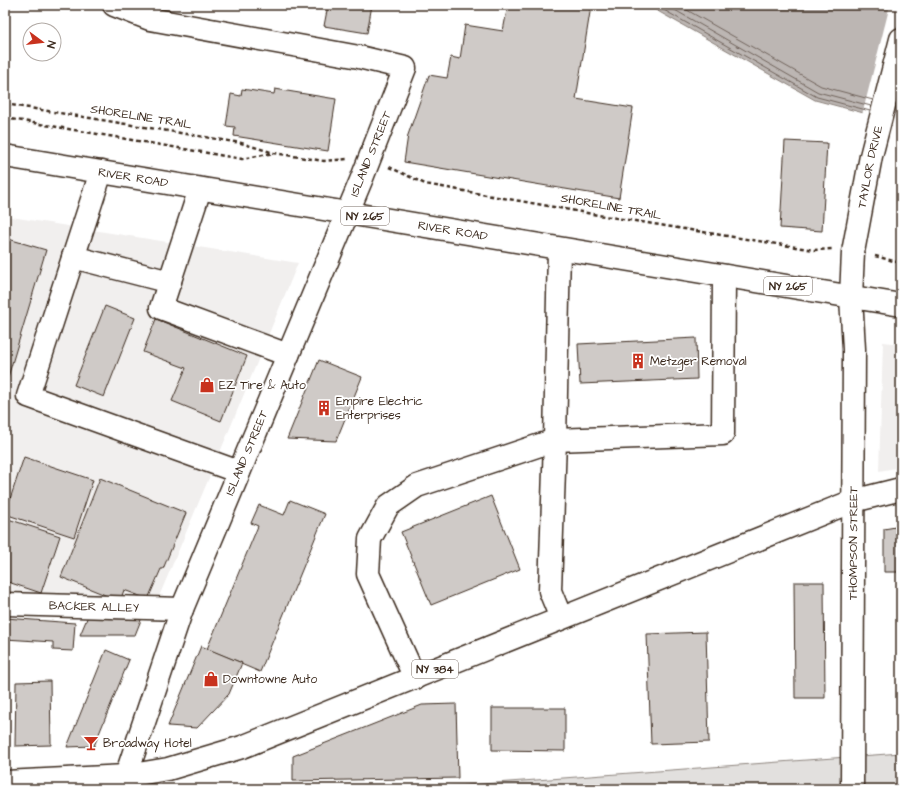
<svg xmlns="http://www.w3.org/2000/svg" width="906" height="794" font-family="'Architects Daughter',sans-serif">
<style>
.built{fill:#f1efee}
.green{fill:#e2e0de;stroke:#8e857e}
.water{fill:#bcb6b3;stroke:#887e77}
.pier{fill:#fff}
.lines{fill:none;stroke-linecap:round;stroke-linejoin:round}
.shore{stroke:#6f625a;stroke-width:1}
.building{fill:#cfcac7;stroke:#3b2a1e}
.minor-casing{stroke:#3b2a1e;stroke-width:25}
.major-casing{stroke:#3b2a1e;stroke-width:25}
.path{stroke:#3b2a1e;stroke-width:2.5;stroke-dasharray:4 3;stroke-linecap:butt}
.minor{stroke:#fff;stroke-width:22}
.major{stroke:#fff;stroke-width:22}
.labels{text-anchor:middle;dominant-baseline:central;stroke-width:3.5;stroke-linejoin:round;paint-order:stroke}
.shield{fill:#fff;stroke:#766a62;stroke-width:1}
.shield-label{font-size:11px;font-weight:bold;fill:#3b2a1e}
.street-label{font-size:12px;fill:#3b2a1e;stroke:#fff}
.poi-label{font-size:12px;fill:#3b2a1e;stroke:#fff;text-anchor:start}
</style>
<rect width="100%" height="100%" fill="#fff"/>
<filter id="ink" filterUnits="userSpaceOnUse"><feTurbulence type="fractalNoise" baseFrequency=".025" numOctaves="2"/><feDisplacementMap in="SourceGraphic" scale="8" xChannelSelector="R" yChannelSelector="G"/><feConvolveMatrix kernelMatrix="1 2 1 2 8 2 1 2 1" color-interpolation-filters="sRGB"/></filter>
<g filter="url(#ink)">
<g class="built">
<polygon points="5,216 298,263 228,433 158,599 5,598"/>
<polygon points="883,342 901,344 901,467 879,471"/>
</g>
<polygon class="green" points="901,753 901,789 417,789 455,786"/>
<polygon class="water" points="647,5 901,5 901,123 815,100"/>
<polygon class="pier" points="890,5 901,5 900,125 862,115"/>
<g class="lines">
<g class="shore">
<polyline points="655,5 817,97 870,111"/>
<polyline points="666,5 818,92 871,106"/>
<polyline points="678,5 821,86 873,100"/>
</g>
</g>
<g class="building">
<polygon points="328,5 372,5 367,33 324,26"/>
<polygon points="508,5 583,5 591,6 576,99 633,108 619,198 404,162 408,135 429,75 447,78 451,57 460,59 465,25 503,31"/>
<polygon points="242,89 274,94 275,89 336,99 328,151 234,136 235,127 226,126 231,94 241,96"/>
<polygon points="785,141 827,143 822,231 780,228"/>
<polygon points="5,238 46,250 5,387"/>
<polygon points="105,306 135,318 104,397 74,385"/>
<polygon points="156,319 247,356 221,421 172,401 186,368 143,352"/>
<polygon points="696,338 697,379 580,384 578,344"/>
<polygon points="319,360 362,377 336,441 287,439"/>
<polygon points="24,457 93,480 74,537 5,514"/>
<polygon points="100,478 186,513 163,569 161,569 148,599 124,590 120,601 61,577"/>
<polygon points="491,496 520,569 431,605 401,532"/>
<polygon points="290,500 325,514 260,672 241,664 242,663 207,649 258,526 251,523 259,505 284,515"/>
<polygon points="5,518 60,536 41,593 5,581"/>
<polygon points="901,526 901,572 884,572 884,529"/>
<polygon points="794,582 824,582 825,698 795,698"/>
<polygon points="143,615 135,635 80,635 88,616"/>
<polygon points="5,618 75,623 73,651 53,650 53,642 5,639"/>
<polygon points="706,632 709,742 651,744 647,634"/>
<polygon points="201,646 242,663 229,694 197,728 168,726"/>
<polygon points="106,650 129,660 94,746 67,747"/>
<polygon points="50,681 51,745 15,746 16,682"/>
<polygon points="456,704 458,778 293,781 293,756 422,705"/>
<polygon points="492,708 565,708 565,751 492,750"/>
</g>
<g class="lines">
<g class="minor-casing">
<g id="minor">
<polyline points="114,5 150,19 359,57 405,68 362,178 182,609 126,776"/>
<polyline points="101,172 28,396 239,472"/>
<polyline points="200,189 161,308 288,355"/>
<polyline points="559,249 555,440 723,434 724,276"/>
<polyline points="73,257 170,282"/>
<path id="s1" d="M 5,604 L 182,609"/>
<polyline points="415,678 368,574 370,539 388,506 417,486 555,440 550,591 561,618"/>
<path id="s2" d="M 852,789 L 854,349 L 851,297 L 853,252 L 871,156 L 901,39"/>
</g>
</g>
<g class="major-casing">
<g id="major">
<path id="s3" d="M 5,156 L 901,305"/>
<polyline points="5,782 126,776 168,769 242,747 853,501 901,489"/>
</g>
</g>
<g class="path">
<polyline points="5,104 241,143 274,153 324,161 347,159"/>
<polyline points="5,118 242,159 273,153"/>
<polyline points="389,167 425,184 604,216 814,250 833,249"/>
<polyline points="875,256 901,263"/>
</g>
<use href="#minor" class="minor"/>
<use href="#major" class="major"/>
</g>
</g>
<defs>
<g id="building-bare" transform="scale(1.2)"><path d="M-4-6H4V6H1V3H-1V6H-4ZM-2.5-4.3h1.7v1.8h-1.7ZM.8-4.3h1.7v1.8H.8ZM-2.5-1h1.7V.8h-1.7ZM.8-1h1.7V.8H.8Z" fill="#c8321e" stroke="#fff" stroke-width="2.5" paint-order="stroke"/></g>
<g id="shop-bare" transform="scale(1.2)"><path d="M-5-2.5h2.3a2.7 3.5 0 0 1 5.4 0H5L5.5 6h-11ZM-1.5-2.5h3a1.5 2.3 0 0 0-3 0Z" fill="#c8321e" stroke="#fff" stroke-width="2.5" paint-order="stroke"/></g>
<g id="bar-bare" transform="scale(1.2)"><path d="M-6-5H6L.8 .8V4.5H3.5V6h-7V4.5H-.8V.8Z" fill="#c8321e" stroke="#fff" stroke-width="2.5" paint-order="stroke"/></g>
</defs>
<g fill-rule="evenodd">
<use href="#building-bare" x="638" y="361"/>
<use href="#shop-bare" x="207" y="385"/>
<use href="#building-bare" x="324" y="408"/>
<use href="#shop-bare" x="211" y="679"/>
<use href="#bar-bare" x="91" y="743"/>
</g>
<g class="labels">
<g class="shield">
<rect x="341" y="207" width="48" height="18" rx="3"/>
<rect x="764" y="277" width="48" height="18" rx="3"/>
<rect x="412" y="660" width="46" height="18" rx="3"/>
</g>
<g class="shield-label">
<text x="365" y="216">NY 265</text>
<text x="788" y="286">NY 265</text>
<text x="435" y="669">NY 384</text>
</g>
<g class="street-label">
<text transform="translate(141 117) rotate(9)">SHORELINE TRAIL</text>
<text transform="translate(371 154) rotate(-68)">ISLAND STREET</text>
<text stroke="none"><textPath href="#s2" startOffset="624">TAYLOR DRIVE</textPath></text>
<text stroke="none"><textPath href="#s3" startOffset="130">RIVER ROAD</textPath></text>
<text transform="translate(611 207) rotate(10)">SHORELINE TRAIL</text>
<text stroke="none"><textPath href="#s3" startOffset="454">RIVER ROAD</textPath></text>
<text transform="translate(247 453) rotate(-67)">ISLAND STREET</text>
<text stroke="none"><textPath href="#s2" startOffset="246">THOMPSON STREET</textPath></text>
<text stroke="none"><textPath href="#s1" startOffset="89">BACKER ALLEY</textPath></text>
</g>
<g class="poi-label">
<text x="650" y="361">Metzger Removal</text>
<text x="219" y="385">EZ Tire &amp; Auto</text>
<text x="336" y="401">Empire Electric<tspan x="336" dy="14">Enterprises</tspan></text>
<text x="223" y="679">Downtowne Auto</text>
<text x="103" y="743">Broadway Hotel</text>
</g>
</g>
<rect width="906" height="794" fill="none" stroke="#fff" stroke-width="20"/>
<rect x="10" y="10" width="886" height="774" fill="none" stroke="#3b2a1e" stroke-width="1.5" filter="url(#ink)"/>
<g transform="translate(42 42) rotate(105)"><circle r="19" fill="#ffffff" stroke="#b1aaa5"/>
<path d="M0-3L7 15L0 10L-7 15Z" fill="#c8321e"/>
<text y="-6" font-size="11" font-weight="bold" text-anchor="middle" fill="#3b2a1e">N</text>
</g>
</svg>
